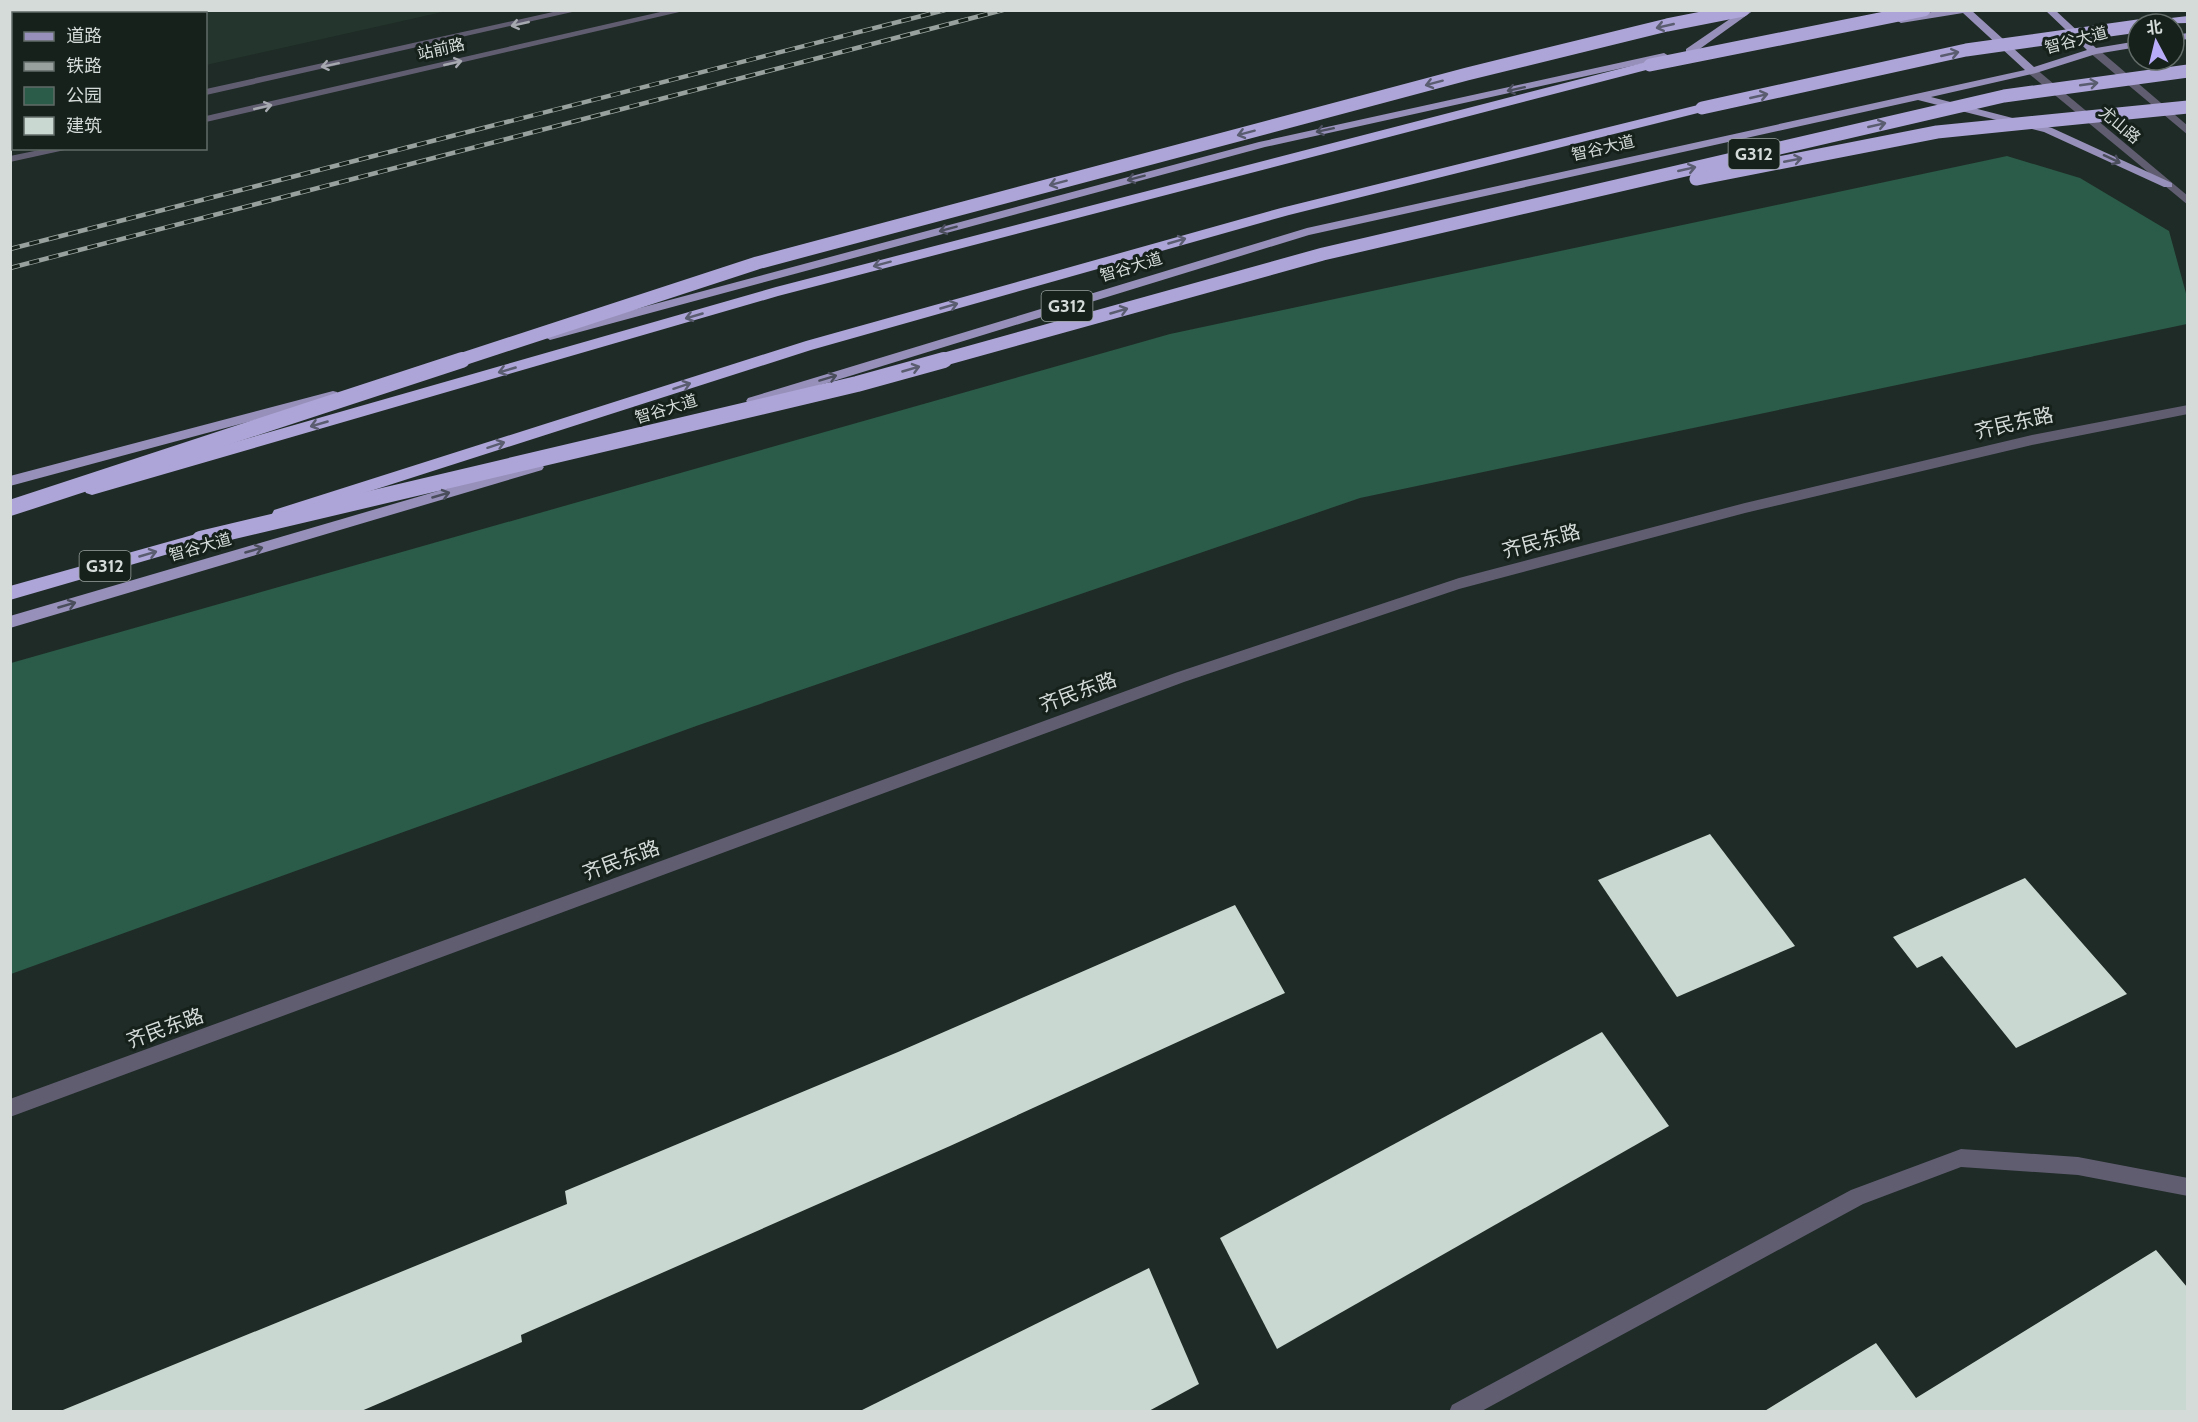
<svg xmlns="http://www.w3.org/2000/svg" width="2198" height="1422" font-family="Cabin,'Noto Sans SC',sans-serif">
<style>
.built{fill:#23352d}
.green{fill:#2b5b49}
.building{fill:#c9d8d1}
.lines{fill:none;stroke-linecap:round;stroke-linejoin:round}
.minor{fill:#605d71;fill-rule:evenodd}
.major{fill:#9790ba;fill-rule:evenodd}
.highway{fill:#ada5d7;fill-rule:evenodd}
.rail-casing{stroke:#98a19d;stroke-width:4.5}
.rail{stroke:#16211c;stroke-width:3;stroke-dasharray:10;stroke-linecap:butt}
.highway-bridge-far1{stroke:#ada5d7;stroke-width:13}
.highway-bridge{stroke:#ada5d7;stroke-width:16}
.oneway{stroke:#a6a9af}
.oneway2{stroke:#5a5c70}
.oneway3{stroke:#4a4d5b}
.labels{text-anchor:middle;dominant-baseline:central;stroke-width:6;stroke-linejoin:round;paint-order:stroke}
.far-street-label{font-size:16px;fill:#d4dbd8;stroke:#16211c}
.shield{fill:#16211c;stroke:#9ba3a0;stroke-width:1.5}
.shield-label{font-size:18px;font-weight:bold;fill:#d4dbd8}
.street-label{font-size:20px;fill:#d4dbd8;stroke:#16211c}
</style>
<rect width="100%" height="100%" fill="#1f2b26"/>
<polygon class="built" points="11,10 447,10 447,11 206,65 206,14 14,14 14,94 11,94"/>
<polygon class="green" points="2007,156 2080,178 2169,231 2187,297 2187,324 1360,498 699,725 11,974 11,663 1170,334"/>
<g class="building">
<polygon points="1710,834 1795,946 1677,997 1598,880"/>
<polygon points="2025,878 2127,994 2016,1048 1942,956 1917,968 1893,937"/>
<polygon points="1235,905 1285,993 950,1146 521,1335 522,1342 359,1412 58,1412 567,1204 565,1191 898,1052"/>
<polygon points="1602,1032 1669,1126 1277,1349 1220,1238"/>
<polygon points="2156,1250 2187,1287 2187,1412 1763,1412 1876,1343 1916,1398"/>
<polygon points="1149,1268 1199,1384 1147,1412 858,1412"/>
</g>
<g class="lines">
<g class="minor">
<polygon points="562,10 581,10 206,95 206,89"/>
<polygon points="669,10 688,10 206,122 206,116"/>
<polygon points="2090,49 2098,49 2188,126 2188,135 2090,53"/>
<polygon points="2028,69 2036,69 2188,196 2188,205 2028,73"/>
<rect x="10" y="123" width="4" height="6"/>
<polygon points="49,148 74,148 10,162 10,156"/>
<polygon points="2188,405 2188,414 2032,445 1745,513 1459,589 1184,682 10,1117 10,1099 1175,673 1459,578 1745,503 2032,435"/>
<polygon points="1961,1149 2078,1157 2188,1178 2188,1196 2078,1175 1961,1167 1863,1204 1480,1412 1449,1412 1452,1405 1851,1190"/>
</g>
<g class="major">
<polygon points="1743,10 1754,10 1694,53 1686,53 1686,49"/>
<polygon points="1944,10 1971,10 2034,67 2087,50 2045,10 2055,10 2096,48 2138,41 2138,47 2096,54 2036,73 1931,97 2052,128 2172,183 2172,187 2164,187 2044,132 1918,100 1309,235 752,406 746,401 748,398 1307,228 2025,70 1963,13 1901,23 1896,20 1901,17"/>
<polygon points="2188,33 2188,39 2174,41 2174,35"/>
<polygon points="1664,53 1669,56 1668,58 1265,147 550,340 544,336 550,332 1259,142"/>
<polygon points="333,391 337,392 339,395 337,398 10,486 10,476"/>
<polygon points="537,462 544,467 542,470 10,628 10,616"/>
</g>
<g class="highway">
<polygon points="2188,16 2188,23 2147,24 2153,20"/>
<polygon points="1650,61 1656,65 1654,68 778,296 92,495 86,493 84,489 86,485 92,483 776,287"/>
<polygon points="1702,104 1706,105 1708,108 1706,111 1289,215 811,350 280,520 274,518 272,514 274,510 806,341 1281,208"/>
<polygon points="214,529 220,531 222,535 220,539 10,600 10,586"/>
</g>
<g class="rail-casing">
<g id="rail">
<polyline points="10,249 945,10"/>
<polyline points="10,268 1003,10"/>
</g>
</g>
<use href="#rail" class="rail"/>
<g class="highway-bridge-far1">
<polyline points="1650,65 1924,10"/>
<polyline points="1702,108 1966,50 2138,26"/>
<polyline points="1696,179 1937,132 2188,107"/>
<polyline points="457,361 757,263 1467,74 1667,25 1743,10"/>
<polyline points="938,361 1323,254 2004,96 2188,71"/>
</g>
<g class="highway-bridge">
<polyline points="10,508 462,360"/>
<polyline points="200,539 857,384 944,360"/>
</g>
</g>
<defs><path id="oneway-shaft" d="M-6 0H5M1.5-3L5.5 0L1.5 3" fill="none" stroke-width="1.6" stroke-linecap="round" stroke-linejoin="round" transform="scale(1.5)"/></defs>
<g class="oneway">
<use href="#oneway-shaft" transform="translate(520 24) rotate(167)"/>
<use href="#oneway-shaft" transform="translate(453 63) rotate(-13)"/>
<use href="#oneway-shaft" transform="translate(330 65) rotate(168)"/>
<use href="#oneway-shaft" transform="translate(263 107) rotate(-13)"/>
</g>
<g class="oneway2">
<use href="#oneway-shaft" transform="translate(1665 26) rotate(167)"/>
<use href="#oneway-shaft" transform="translate(1950 54) rotate(-13)"/>
<use href="#oneway-shaft" transform="translate(1434 83) rotate(165)"/>
<use href="#oneway-shaft" transform="translate(2089 84) rotate(-8)"/>
<use href="#oneway-shaft" transform="translate(1759 96) rotate(-13)"/>
<use href="#oneway-shaft" transform="translate(1877 125) rotate(-13)"/>
<use href="#oneway-shaft" transform="translate(1246 133) rotate(165)"/>
<use href="#oneway-shaft" transform="translate(1793 160) rotate(-11)"/>
<use href="#oneway-shaft" transform="translate(1687 169) rotate(-13)"/>
<use href="#oneway-shaft" transform="translate(1058 183) rotate(165)"/>
<use href="#oneway-shaft" transform="translate(1177 241) rotate(-16)"/>
<use href="#oneway-shaft" transform="translate(882 264) rotate(165)"/>
<use href="#oneway-shaft" transform="translate(949 306) rotate(-16)"/>
<use href="#oneway-shaft" transform="translate(1119 311) rotate(-16)"/>
<use href="#oneway-shaft" transform="translate(694 316) rotate(164)"/>
<use href="#oneway-shaft" transform="translate(911 369) rotate(-16)"/>
<use href="#oneway-shaft" transform="translate(507 370) rotate(164)"/>
<use href="#oneway-shaft" transform="translate(682 386) rotate(-18)"/>
<use href="#oneway-shaft" transform="translate(319 424) rotate(164)"/>
<use href="#oneway-shaft" transform="translate(496 445) rotate(-18)"/>
<use href="#oneway-shaft" transform="translate(148 554) rotate(-16)"/>
</g>
<g class="oneway3">
<use href="#oneway-shaft" transform="translate(1516 89) rotate(168)"/>
<use href="#oneway-shaft" transform="translate(1325 130) rotate(168)"/>
<use href="#oneway-shaft" transform="translate(2112 159) rotate(25)"/>
<use href="#oneway-shaft" transform="translate(1136 178) rotate(165)"/>
<use href="#oneway-shaft" transform="translate(948 229) rotate(165)"/>
<use href="#oneway-shaft" transform="translate(828 378) rotate(-17)"/>
<use href="#oneway-shaft" transform="translate(441 495) rotate(-16)"/>
<use href="#oneway-shaft" transform="translate(254 550) rotate(-16)"/>
<use href="#oneway-shaft" transform="translate(67 605) rotate(-16)"/>
</g>
<g class="labels">
<g class="far-street-label">
<text transform="translate(2076 40) rotate(-15)">智谷大道</text>
<text transform="translate(441 49) rotate(-13)">站前路</text>
<text transform="translate(2120 125) rotate(40)">尤山路</text>
<text transform="translate(1603 148) rotate(-13)">智谷大道</text>
<text transform="translate(1131 267) rotate(-17)">智谷大道</text>
<text transform="translate(666 409) rotate(-17)">智谷大道</text>
<text transform="translate(200 547) rotate(-16)">智谷大道</text>
</g>
<g class="shield">
<rect x="1728.5" y="139" width="51" height="30" rx="4.5"/>
<rect x="1041.5" y="291" width="51" height="30" rx="4.5"/>
<rect x="79.5" y="551" width="51" height="30" rx="4.5"/>
</g>
<g class="shield-label">
<text x="1754" y="154">G312</text>
<text x="1067" y="306">G312</text>
<text x="105" y="566">G312</text>
</g>
<g class="street-label">
<text transform="translate(2014 423) rotate(-13)">齐民东路</text>
<text transform="translate(1541 541) rotate(-15)">齐民东路</text>
<text transform="translate(1078 692) rotate(-20)">齐民东路</text>
<text transform="translate(621 860) rotate(-20)">齐民东路</text>
<text transform="translate(165 1028) rotate(-20)">齐民东路</text>
</g>
</g>
<rect width="2198" height="1422" fill="none" stroke="#d4dbd8" stroke-width="24"/>
<rect x="12" y="12" width="195" height="138" fill="#16211c" stroke="#626b67" stroke-width="1.5"/>
<rect x="24" y="32" width="30" height="9" fill="#9790ba" stroke="#626b67" stroke-width="1.5"/>
<text x="66" y="42" font-size="18" fill="#d4dbd8">道路</text>
<rect x="24" y="62" width="30" height="9" fill="#98a19d" stroke="#626b67" stroke-width="1.5"/>
<text x="66" y="72" font-size="18" fill="#d4dbd8">铁路</text>
<rect x="24" y="87" width="30" height="18" fill="#2b5b49" stroke="#626b67" stroke-width="1.5"/>
<text x="66" y="102" font-size="18" fill="#d4dbd8">公园</text>
<rect x="24" y="117" width="30" height="18" fill="#c9d8d1" stroke="#626b67" stroke-width="1.5"/>
<text x="66" y="132" font-size="18" fill="#d4dbd8">建筑</text>
<g transform="translate(2156 42) rotate(353)"><circle r="28" fill="#16211c" stroke="#626b67" stroke-width="1.5"/>
<path d="M0-4.5L10 22L0 15L-10 22Z" fill="#b8abf7"/>
<text y="-9" font-size="16" font-weight="bold" text-anchor="middle" fill="#d4dbd8">北</text>
</g>
</svg>
